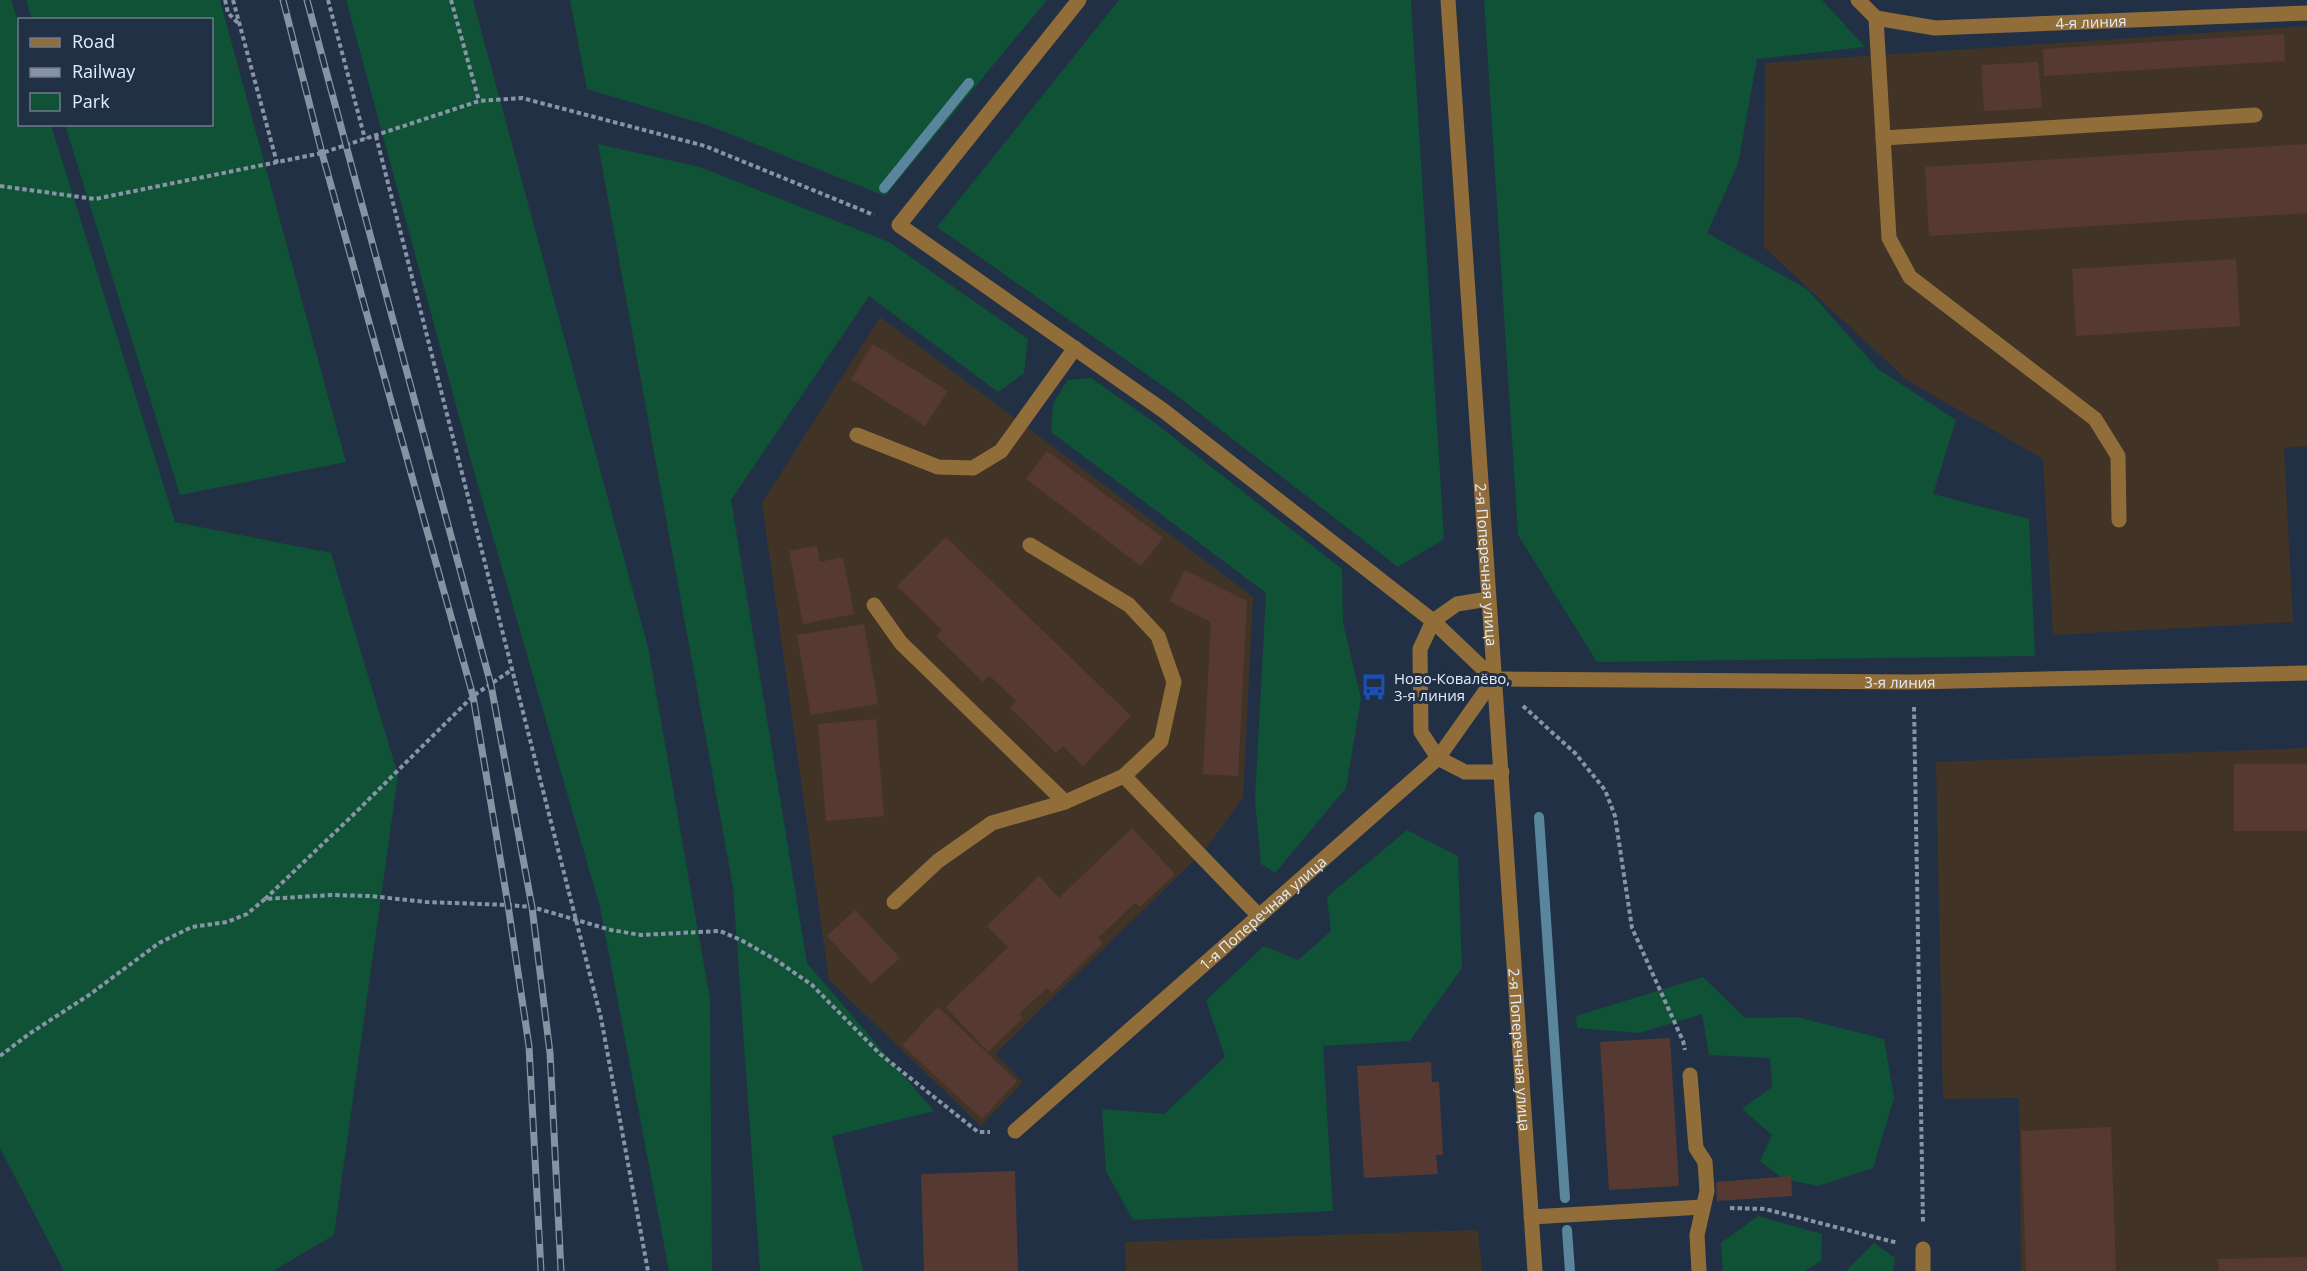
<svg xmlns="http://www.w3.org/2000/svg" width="2307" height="1271" font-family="'Open Sans',sans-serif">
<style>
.industrial{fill:#413426}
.green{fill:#0f5235}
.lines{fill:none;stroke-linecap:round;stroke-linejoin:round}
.stream{stroke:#59869d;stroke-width:10}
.building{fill:#563933}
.path{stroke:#8994a6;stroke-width:4;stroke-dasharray:4.5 3;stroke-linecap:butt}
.minor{stroke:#916e39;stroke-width:15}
.rail-casing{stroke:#8792a3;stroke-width:7}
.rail{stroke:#223045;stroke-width:4.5;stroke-dasharray:14;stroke-linecap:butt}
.labels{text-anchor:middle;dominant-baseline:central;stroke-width:6;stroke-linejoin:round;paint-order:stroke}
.street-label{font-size:15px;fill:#e3ecfa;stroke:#223045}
.poi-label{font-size:15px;fill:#e3ecfa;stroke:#223045;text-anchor:start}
</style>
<rect width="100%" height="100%" fill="#223045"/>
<g class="industrial">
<polygon points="2307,26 2307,446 2284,448 2293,622 2053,635 2043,459 1907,380 1764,247 1765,63"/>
<polygon points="880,317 1253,597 1243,798 1205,850 995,1054 1023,1082 981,1126 829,980 762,503"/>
<polygon points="2307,748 2307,1271 2021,1271 2019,1098 1943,1099 1936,762"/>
<polygon points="1478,1230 1482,1271 1126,1271 1125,1242"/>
</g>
<g class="green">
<polygon points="0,0 11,0 19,24 20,124 51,125 175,522 331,553 398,775 334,1235 273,1271 64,1271 0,1148"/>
<polygon points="26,0 220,0 346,462 180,495 65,125 212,124 212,20 32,19"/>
<polygon points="346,0 473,0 648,647 710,999 712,1271 669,1271 600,907 475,475"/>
<polygon points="570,0 1047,0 885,196 710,126 587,89"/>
<polygon points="1119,0 1411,0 1444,539 1398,567 1176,395 937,227"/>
<polygon points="1484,0 1822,0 1865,47 1757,59 1738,164 1707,233 1807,289 1878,369 1956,420 1933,494 2029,519 2035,656 1597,662 1518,535"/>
<polygon points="598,144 700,167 889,242 1028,339 1024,373 998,392 869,296 731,500 807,963 934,1111 832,1136 863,1271 760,1271 733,887"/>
<polygon points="1091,378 1155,423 1342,569 1343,623 1361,698 1346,788 1275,873 1261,864 1255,800 1266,593 1051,432 1053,403 1068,380"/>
<polygon points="1407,830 1458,856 1462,968 1410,1041 1323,1046 1333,1211 1133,1220 1106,1171 1102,1109 1164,1114 1225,1057 1206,1000 1264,946 1298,960 1331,931 1327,897"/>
<polygon points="1703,977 1745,1018 1797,1017 1884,1039 1894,1098 1873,1168 1818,1186 1783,1179 1760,1161 1772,1135 1742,1109 1772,1087 1770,1058 1709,1055 1702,1014 1639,1033 1577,1028 1576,1016"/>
<polygon points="1758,1216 1822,1234 1821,1261 1805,1271 1723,1271 1721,1243"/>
<polygon points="1874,1243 1895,1258 1893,1271 1846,1271"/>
</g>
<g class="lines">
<g class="stream">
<polyline points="884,188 969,83"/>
<polyline points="1539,817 1565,1198"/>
<polyline points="1567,1230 1570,1271"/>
</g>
</g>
<g class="building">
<polygon points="2284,34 2285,61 2044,76 2043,49"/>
<polygon points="2038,62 2042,108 1984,111 1981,65"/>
<polygon points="2307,144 2307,213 1929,236 1925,167"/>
<polygon points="2236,259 2240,326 2076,336 2072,269"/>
<polygon points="873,344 948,391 925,426 851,379"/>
<polygon points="1047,451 1163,538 1141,566 1026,479"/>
<polygon points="946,537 1131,716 1083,766 1063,746 1056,753 1010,708 1016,701 989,675 983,682 936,636 942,630 897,586"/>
<polygon points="817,546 820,562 843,557 854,614 803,624 789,551"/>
<polygon points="1185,570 1247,601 1238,776 1203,774 1211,622 1169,601"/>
<polygon points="864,624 878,704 811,715 797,635"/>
<polygon points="876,719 884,816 826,821 818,724"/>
<rect x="2234" y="764" width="73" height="67"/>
<polygon points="1132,828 1175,874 1140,907 1135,903 1098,938 1103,943 1052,993 1047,988 1019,1014 1023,1018 988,1052 946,1007 1008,947 987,926 1039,876 1059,898"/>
<polygon points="855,910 900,958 871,984 827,936"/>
<polygon points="938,1007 1017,1081 982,1119 902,1045"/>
<polygon points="1670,1038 1679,1186 1609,1190 1600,1042"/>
<polygon points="1431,1062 1432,1082 1439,1082 1443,1155 1436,1155 1438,1174 1364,1178 1357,1066"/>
<polygon points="2111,1127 2116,1271 2026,1271 2021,1131"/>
<polygon points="1015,1171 1018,1271 924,1271 921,1174"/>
<polygon points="1791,1176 1792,1196 1717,1201 1716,1182"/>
<polygon points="2307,1257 2307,1271 2219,1271 2218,1259"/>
</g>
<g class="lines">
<g class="path">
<polyline points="225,0 228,13 239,24"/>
<polyline points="233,0 277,163"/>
<polyline points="328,0 365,139"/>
<polyline points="451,0 479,101"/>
<polyline points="376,136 601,1018 648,1271"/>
<polyline points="0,186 95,199 322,153 479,101 522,98 705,146 874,215"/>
<polyline points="1523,706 1575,753 1605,790 1615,816 1632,928 1683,1041 1685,1050"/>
<polyline points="1914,707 1923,1224"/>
<polyline points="265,899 352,816 473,696 513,669"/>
<polyline points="0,1056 29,1034 89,995 159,943 192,927 227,922 247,914 265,899 331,895 370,896 426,902 508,905 532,907 611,930 641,935 720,931 741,940 776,960 812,985 880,1054 978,1132 990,1132"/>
<polyline points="1730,1208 1765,1209 1898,1243"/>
</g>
<g class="minor">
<polyline points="1079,0 899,225 1164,411 1433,621 1494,679"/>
<path id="s1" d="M 1448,0 L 1535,1271"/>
<polyline points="1858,0 1876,18"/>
<polyline points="1876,18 1889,238 1910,277 2095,419 2118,456 2119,520"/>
<path id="s2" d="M 1876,18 L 1935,28 L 2307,13"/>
<polyline points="1883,138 2255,115"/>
<polyline points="857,435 938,467 973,468 1001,451 1075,348"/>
<polyline points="1488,599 1457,604 1433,621 1420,649 1421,732 1438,758 1465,772 1502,772"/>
<polyline points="874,605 901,643 1065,802"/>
<path id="s3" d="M 1494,679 L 1913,682 L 2307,673"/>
<polyline points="1124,776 1259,916"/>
<polyline points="894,902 938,861 992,823 1065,802 1124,776 1161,741 1174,682 1158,636 1129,605 1030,545"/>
<polyline points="1690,1075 1696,1148 1705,1162 1707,1191 1697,1235 1699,1271"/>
<path id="s4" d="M 1015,1131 L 1438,758 L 1494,679"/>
<polyline points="1531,1217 1703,1207"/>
<polyline points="1923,1249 1923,1271"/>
</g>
<g class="rail-casing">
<g id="rail">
<polyline points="283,0 322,153 473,696 508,905 529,1046 541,1271"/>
<polyline points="307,0 491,685 532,907 550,1053 561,1271"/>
</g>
</g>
<use href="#rail" class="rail"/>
</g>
<defs>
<g id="bus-bare" transform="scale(2.07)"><path d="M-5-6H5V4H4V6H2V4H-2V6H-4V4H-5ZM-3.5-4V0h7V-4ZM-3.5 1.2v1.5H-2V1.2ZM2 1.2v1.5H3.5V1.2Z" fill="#1a4fb4" stroke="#223045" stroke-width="2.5" paint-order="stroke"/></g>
</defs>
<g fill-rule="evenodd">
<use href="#bus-bare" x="1374" y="687"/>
</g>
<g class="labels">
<g class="street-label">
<text stroke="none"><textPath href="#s2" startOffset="216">4-я линия</textPath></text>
<text stroke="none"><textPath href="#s1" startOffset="566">2-я Поперечная улица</textPath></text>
<text stroke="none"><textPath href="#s3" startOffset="406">3-я линия</textPath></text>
<text stroke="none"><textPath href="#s4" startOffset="330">1-я Поперечная улица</textPath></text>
<text stroke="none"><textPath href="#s1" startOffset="1052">2-я Поперечная улица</textPath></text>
</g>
<g class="poi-label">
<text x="1394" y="678">Ново-Ковалёво,<tspan x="1394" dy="17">3-я линия</tspan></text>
</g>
</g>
<rect x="18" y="18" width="195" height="108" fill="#223045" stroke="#6f7b8d" stroke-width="1.5"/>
<rect x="30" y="38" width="30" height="9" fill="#916e39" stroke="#6f7b8d" stroke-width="1.5"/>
<text x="72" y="48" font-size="18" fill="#e3ecfa">Road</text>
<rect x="30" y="68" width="30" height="9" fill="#8792a3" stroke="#6f7b8d" stroke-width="1.5"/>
<text x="72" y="78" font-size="18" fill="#e3ecfa">Railway</text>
<rect x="30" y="93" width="30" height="18" fill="#0f5235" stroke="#6f7b8d" stroke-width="1.5"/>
<text x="72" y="108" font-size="18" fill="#e3ecfa">Park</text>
</svg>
